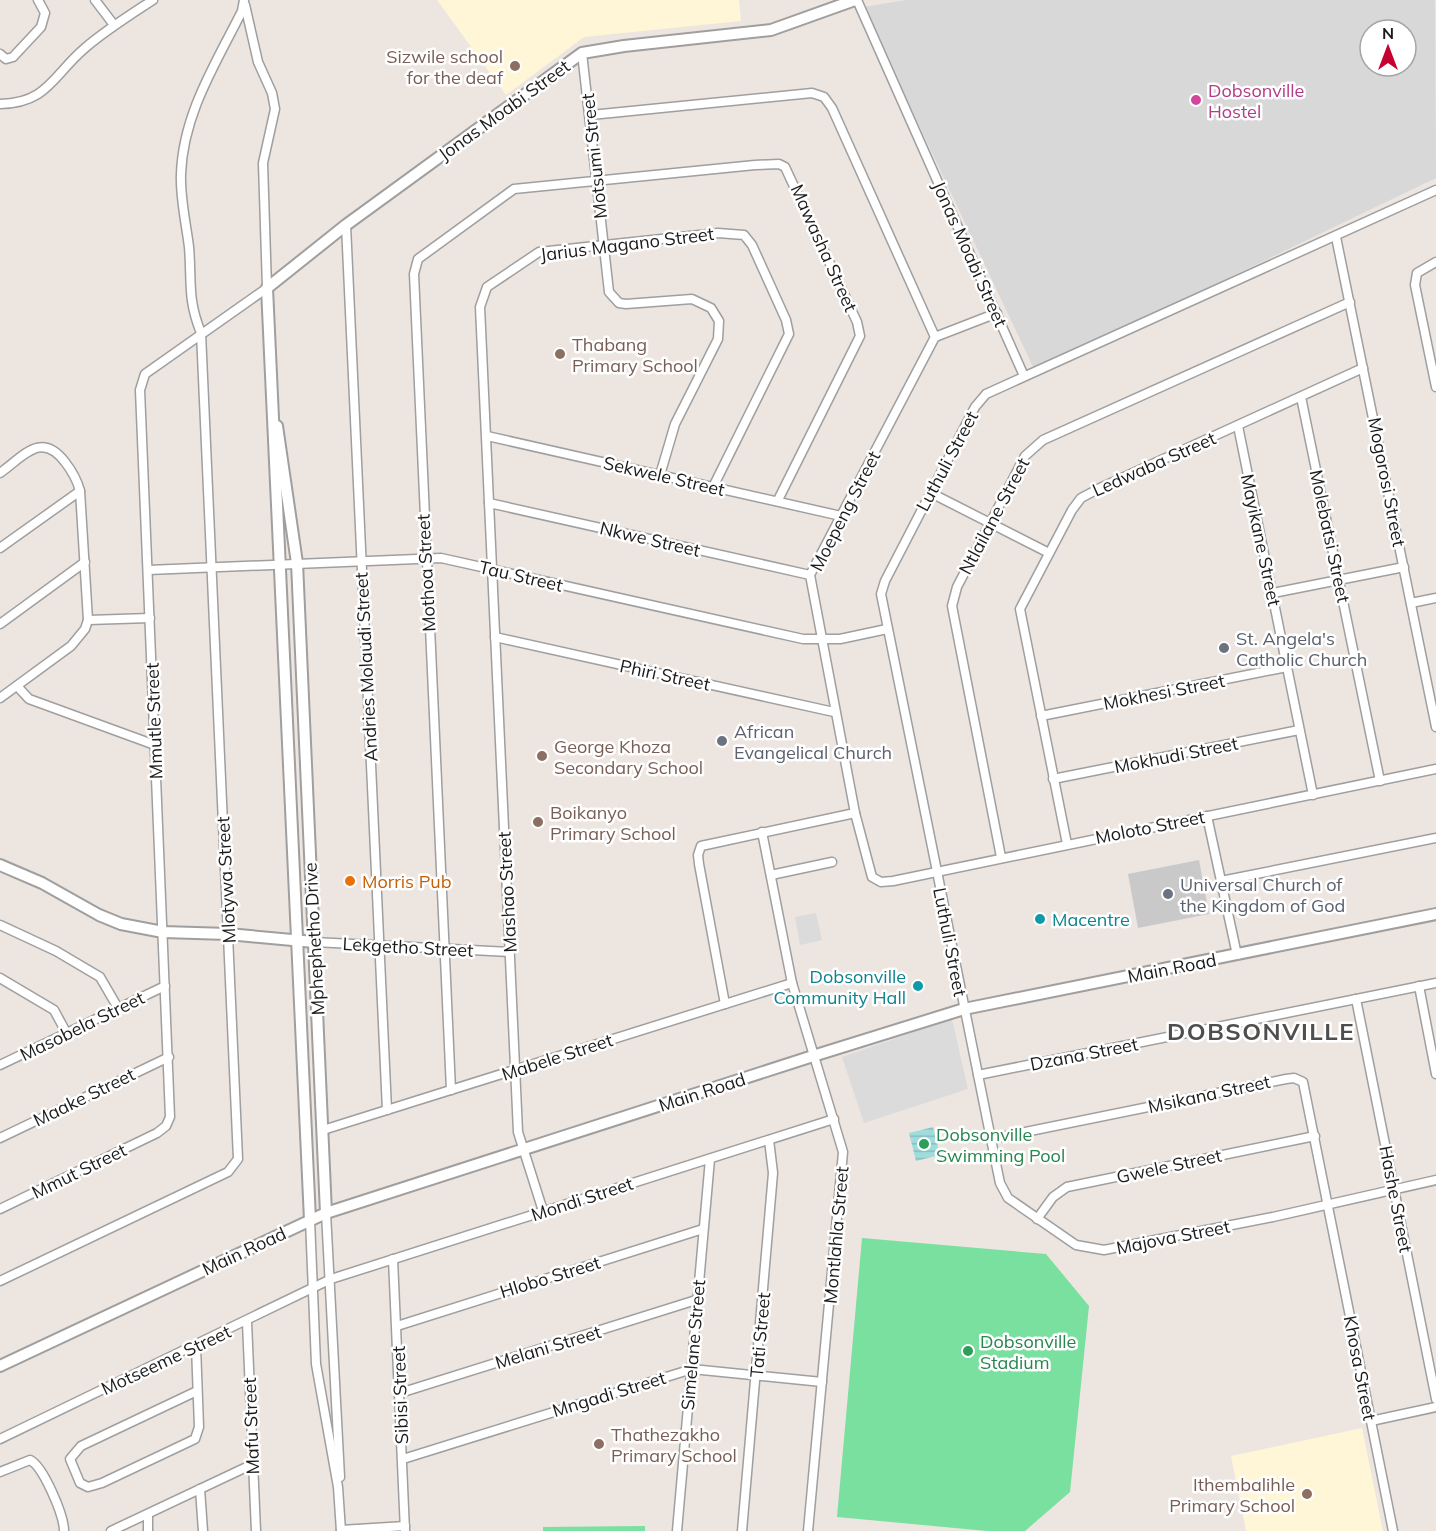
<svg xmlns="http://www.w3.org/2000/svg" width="1436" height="1531" font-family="Mulish,sans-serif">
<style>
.residential{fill:#d9d8d8;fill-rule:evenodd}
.education{fill:#fff5d7}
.religious{fill:#c9c9c9}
.pitch{fill:#7ae09f}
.parking{fill:#dbdbdb}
.water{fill:url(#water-rules)}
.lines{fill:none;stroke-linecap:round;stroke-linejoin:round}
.minor-casing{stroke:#9f9f9f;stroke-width:11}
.tertiary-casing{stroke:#9f9f9f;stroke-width:14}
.minor{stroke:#fff;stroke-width:8}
.tertiary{stroke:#fff;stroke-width:10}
.education-dot{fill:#8d6e63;stroke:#fff;stroke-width:2}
.hotel-dot{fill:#d1479c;stroke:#fff;stroke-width:2}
.worship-dot{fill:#6b7280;stroke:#fff;stroke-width:2}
.food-dot{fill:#e8710a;stroke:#fff;stroke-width:2}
.culture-dot{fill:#0f9aa8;stroke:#fff;stroke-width:2}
.leisure-dot{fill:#2e9e5b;stroke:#fff;stroke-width:2}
.labels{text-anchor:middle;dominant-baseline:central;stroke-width:5;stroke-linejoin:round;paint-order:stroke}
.education-label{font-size:18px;fill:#785e54;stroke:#fff;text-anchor:start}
.hotel-label{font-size:18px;fill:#b23c85;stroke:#fff;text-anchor:start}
.street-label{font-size:18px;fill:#1b1b1b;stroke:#fff}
.worship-label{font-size:18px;fill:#5b616d;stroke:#fff;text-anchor:start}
.food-label{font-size:18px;fill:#c56008;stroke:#fff;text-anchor:start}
.culture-label{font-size:18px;fill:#0d838f;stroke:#fff;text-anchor:start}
.leisure-label{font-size:18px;fill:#27864d;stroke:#fff;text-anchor:start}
.district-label{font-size:24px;font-weight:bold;letter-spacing:1.5px;fill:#4e4e4e;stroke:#fff}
</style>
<defs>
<pattern id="water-rules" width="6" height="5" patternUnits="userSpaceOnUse" patternTransform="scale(1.5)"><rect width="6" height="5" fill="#9edddc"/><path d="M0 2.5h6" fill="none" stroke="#88bdbc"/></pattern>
</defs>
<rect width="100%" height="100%" fill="#ede5e0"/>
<path class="residential" d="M 906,0 L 1435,0 L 1436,178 L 1035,371 L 863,7 ZM 1370,30 L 1406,30 L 1406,66 L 1370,66 Z"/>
<g class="education">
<polygon points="437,0 739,0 741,21 584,37 506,95"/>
<polygon points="1362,1428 1383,1531 1246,1531 1231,1456"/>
</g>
<polygon class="religious" points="1199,860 1209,914 1138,928 1128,874"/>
<g class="pitch">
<polygon points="862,1238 1046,1254 1089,1306 1070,1492 1025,1531 987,1531 837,1517"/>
<polygon points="645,1526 645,1531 543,1531 543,1527"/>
</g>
<g class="parking">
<polygon points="816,913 822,940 800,945 795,917"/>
<polygon points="952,1019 968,1089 864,1123 842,1057"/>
</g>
<polygon class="water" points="933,1127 940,1155 916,1161 909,1133"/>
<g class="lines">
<g class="minor-casing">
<g id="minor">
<polyline points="95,0 114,25"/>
<polyline points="857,0 1024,376"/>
<polyline points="582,53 609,292 619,303 626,304 692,299 711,308 719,321 718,339 675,424 660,475"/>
<polyline points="0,54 6,59 13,57 41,27 45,13 38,0"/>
<path d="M 0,104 C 48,103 53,75 85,48 C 106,30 130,15 153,0"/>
<polyline points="591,115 812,93 824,97 832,108 935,337"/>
<polyline points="1436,190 986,394 975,407 885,581 881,594 991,1139 1000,1183 1008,1198 1076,1245 1104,1250 1273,1217 1436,1180"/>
<polyline points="346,225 387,1110"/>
<polyline points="1336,237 1436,727"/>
<polyline points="1436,262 1417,273 1415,285 1436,387"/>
<polyline points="997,313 935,337 810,575 855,813 872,877 881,882 893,881 1436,769"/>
<polyline points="1301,397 1380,781"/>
<polyline points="1238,426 1313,795"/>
<polyline points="487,436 841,516"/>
<path d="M 0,473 C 24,456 41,431 65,462 C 72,471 77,479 80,491 L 88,620 L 85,629 L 71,646 L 0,698"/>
<polyline points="931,493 1049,553"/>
<polyline points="489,503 810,575"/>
<polyline points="0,548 80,491"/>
<polyline points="148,570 441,558 803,639 840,639 887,629"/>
<polyline points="1273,593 1404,567"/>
<polyline points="1411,603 1436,598"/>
<polyline points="88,620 150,618"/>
<polyline points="0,624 85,562"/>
<polyline points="495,637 834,712"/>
<polyline points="17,686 29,699 155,745"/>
<polyline points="1041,716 1287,667"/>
<polyline points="1053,779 1299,730"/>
<polyline points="1207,816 1237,955"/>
<polyline points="762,832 792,983 843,1152 808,1531"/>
<polyline points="1067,844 1020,609 1072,510 1081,498 1100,488 1363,368"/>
<polyline points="1001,857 952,606 957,587 1025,456 1043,440 1350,302"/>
<polyline points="771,875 832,862"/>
<polyline points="1221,881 1436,838"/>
<polyline points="0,925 56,951 100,977 118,1008"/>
<polyline points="314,942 510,952"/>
<polyline points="0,978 54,1010 67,1034"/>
<polyline points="1419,986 1436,1074"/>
<polyline points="1356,999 1436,1399"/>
<polyline points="725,1004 699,864 698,855 701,846 855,813"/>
<polyline points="0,1065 165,986"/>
<polyline points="978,1075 1436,983"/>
<polyline points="451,1090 414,274 418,259 514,189 755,165 779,164 785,167 857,322 860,336 778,500"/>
<polyline points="323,1130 792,983"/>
<polyline points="0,1138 169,1057"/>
<polyline points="991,1139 1286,1079 1294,1078 1303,1082 1393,1531"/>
<polyline points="0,1209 157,1133 166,1126 170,1117 140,390 145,374 267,288 263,163 275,109 272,93 258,62 245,5"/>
<polyline points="543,1211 518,1132 480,307 487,287 539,252 718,233 744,235 752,245 786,320 789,334 713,487"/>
<polyline points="326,1213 340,1477"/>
<polyline points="1037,1219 1053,1197 1067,1187 1315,1136"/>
<polyline points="310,1220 316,1364 338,1487 341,1531"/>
<polyline points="393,1259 405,1531"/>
<path d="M 0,1281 L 228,1172 L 238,1159 L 201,333 C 187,298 192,283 189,247 C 186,223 180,198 181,174 C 183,114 216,63 242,11 L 244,0"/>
<polyline points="247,1322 256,1531"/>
<polyline points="397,1326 703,1229"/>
<polyline points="196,1346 199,1427 195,1439 102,1483 88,1487 80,1483 70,1459 81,1446 197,1391"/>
<polyline points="400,1393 696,1300"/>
<polyline points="1371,1421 1436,1407"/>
<polyline points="0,1439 331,1279 834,1119"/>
<polyline points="403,1459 692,1369 822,1382"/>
<path d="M 0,1472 L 30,1460 C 43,1466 64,1515 64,1531"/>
<polyline points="200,1489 203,1531"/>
<polyline points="148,1514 148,1531"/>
<polyline points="341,1530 405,1526"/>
<polyline points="111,1531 253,1464"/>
<polyline points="677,1531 710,1159"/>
<polyline points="742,1531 773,1173 769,1140"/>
</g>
</g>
<g class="tertiary-casing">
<g id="tertiary">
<polyline points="277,426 297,563 326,1213"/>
<polyline points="0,865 42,883 99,915 121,924 163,932 228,934 314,942"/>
<polyline points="310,1220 267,288 346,225 582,53 624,46 771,30 855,0"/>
<polyline points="0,1366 326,1213 813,1056 964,1009 1436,914"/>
</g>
</g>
<use href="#minor" class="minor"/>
<use href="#tertiary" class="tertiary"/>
</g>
<g class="education-dot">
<circle cx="515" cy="66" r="6"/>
<circle cx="560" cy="354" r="6"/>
<circle cx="542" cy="756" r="6"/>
<circle cx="538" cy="822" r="6"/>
<circle cx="599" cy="1444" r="6"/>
<circle cx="1307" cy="1494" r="6"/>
</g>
<circle class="hotel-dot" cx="1196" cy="100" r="6"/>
<g class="worship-dot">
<circle cx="1224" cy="648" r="6"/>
<circle cx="722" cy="741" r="6"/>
<circle cx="1168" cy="894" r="6"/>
</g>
<circle class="food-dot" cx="350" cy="881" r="6"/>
<g class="culture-dot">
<circle cx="1040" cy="919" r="6"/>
<circle cx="918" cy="986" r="6"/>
</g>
<g class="leisure-dot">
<circle cx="924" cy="1144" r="6"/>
<circle cx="968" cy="1351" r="6"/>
</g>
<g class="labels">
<g class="education-label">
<text x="503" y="56" text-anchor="end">Sizwile school<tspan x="503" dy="21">for the deaf</tspan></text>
<text x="572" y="344">Thabang<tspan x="572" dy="21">Primary School</tspan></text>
<text x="554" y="746">George Khoza<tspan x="554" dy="21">Secondary School</tspan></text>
<text x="550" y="812">Boikanyo<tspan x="550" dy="21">Primary School</tspan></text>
<text x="611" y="1434">Thathezakho<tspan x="611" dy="21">Primary School</tspan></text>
<text x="1295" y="1484" text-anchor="end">Ithembalihle<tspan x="1295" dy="21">Primary School</tspan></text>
</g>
<g class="hotel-label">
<text x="1208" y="90">Dobsonville<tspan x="1208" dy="21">Hostel</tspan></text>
</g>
<g class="street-label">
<text transform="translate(504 110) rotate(-36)">Jonas Moabi Street</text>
<text transform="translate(594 156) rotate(-96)">Motsumi Street</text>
<text transform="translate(627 244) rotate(-7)">Jarius Magano Street</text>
<text transform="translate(824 248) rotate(66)">Mawasha Street</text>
<text transform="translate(970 254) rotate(66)">Jonas Moabi Street</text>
<text transform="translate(947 461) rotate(-62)">Luthuli Street</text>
<text transform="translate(1154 464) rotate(-24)">Ledwaba Street</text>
<text transform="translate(664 476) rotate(13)">Sekwele Street</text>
<text transform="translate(1387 482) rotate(79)">Mogorosi Street</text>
<text transform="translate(845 511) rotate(-63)">Moepeng Street</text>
<text transform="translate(994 516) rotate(-62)">Ntlailane Street</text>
<text transform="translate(1330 536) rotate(78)">Molebatsi Street</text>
<text transform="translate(650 539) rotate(13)">Nkwe Street</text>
<text transform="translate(1261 540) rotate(78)">Mayikane Street</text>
<text transform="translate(426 573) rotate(-93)">Mothoa Street</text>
<text transform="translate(521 576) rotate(13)">Tau Street</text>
<text transform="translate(366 667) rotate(-93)">Andries Molaudi Street</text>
<text transform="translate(665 675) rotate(12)">Phiri Street</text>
<text transform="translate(1164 692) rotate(-11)">Mokhesi Street</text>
<text transform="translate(154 721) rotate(-92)">Mmutle Street</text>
<text transform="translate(1176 755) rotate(-11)">Mokhudi Street</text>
<text transform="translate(1150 827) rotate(-11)">Moloto Street</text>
<text transform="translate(226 880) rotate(-93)">Mlotywa Street</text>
<text transform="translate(507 892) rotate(-93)">Mashao Street</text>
<text transform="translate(314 939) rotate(-93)">Mphephetho Drive</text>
<text transform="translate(950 942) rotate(79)">Luthuli Street</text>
<text transform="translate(408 947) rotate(3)">Lekgetho Street</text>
<text transform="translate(1172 968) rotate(-11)">Main Road</text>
<text transform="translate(82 1026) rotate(-26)">Masobela Street</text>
<text transform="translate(1084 1054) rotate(-11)">Dzana Street</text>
<text transform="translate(557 1057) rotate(-18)">Mabele Street</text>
<text transform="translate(702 1092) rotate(-18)">Main Road</text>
<text transform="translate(1209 1094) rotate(-12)">Msikana Street</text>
<text transform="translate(84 1097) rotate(-26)">Maake Street</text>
<text transform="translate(1169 1166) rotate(-12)">Gwele Street</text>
<text transform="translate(79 1171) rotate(-26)">Mmut Street</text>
<text transform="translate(582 1199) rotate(-18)">Mondi Street</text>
<text transform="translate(1396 1199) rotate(79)">Hashe Street</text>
<text transform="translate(836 1235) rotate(-85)">Montlahla Street</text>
<text transform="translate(1173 1237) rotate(-11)">Majova Street</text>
<text transform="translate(244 1251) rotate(-25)">Main Road</text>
<text transform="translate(550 1277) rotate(-17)">Hlobo Street</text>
<text transform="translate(760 1335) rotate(-85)">Tati Street</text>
<text transform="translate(693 1345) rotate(-85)">Simelane Street</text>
<text transform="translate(548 1347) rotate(-17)">Melani Street</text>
<text transform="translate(166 1360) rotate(-25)">Motseeme Street</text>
<text transform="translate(1360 1368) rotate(79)">Khosa Street</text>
<text transform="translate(609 1394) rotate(-17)">Mngadi Street</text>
<text transform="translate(400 1395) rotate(-92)">Sibisi Street</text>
<text transform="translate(251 1426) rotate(-92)">Mafu Street</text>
</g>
<g class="worship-label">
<text x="1236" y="638">St. Angela's<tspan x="1236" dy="21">Catholic Church</tspan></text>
<text x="734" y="731">African<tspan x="734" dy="21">Evangelical Church</tspan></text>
<text x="1180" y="884">Universal Church of<tspan x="1180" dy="21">the Kingdom of God</tspan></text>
</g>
<g class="food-label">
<text x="362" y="881">Morris Pub</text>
</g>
<g class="culture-label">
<text x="1052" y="919">Macentre</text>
<text x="906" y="976" text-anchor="end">Dobsonville<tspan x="906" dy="21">Community Hall</tspan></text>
</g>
<g class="leisure-label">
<text x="936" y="1134">Dobsonville<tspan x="936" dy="21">Swimming Pool</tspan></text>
<text x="980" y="1341">Dobsonville<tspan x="980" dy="21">Stadium</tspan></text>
</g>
<g class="district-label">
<text x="1261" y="1031">DOBSONVILLE</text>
</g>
</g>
<g transform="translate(1388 48)"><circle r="28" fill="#ffffff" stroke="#a4a4a4" stroke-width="1.5"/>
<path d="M0-4.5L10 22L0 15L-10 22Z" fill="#c60031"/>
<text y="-9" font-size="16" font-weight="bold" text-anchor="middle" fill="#1b1b1b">N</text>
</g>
</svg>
